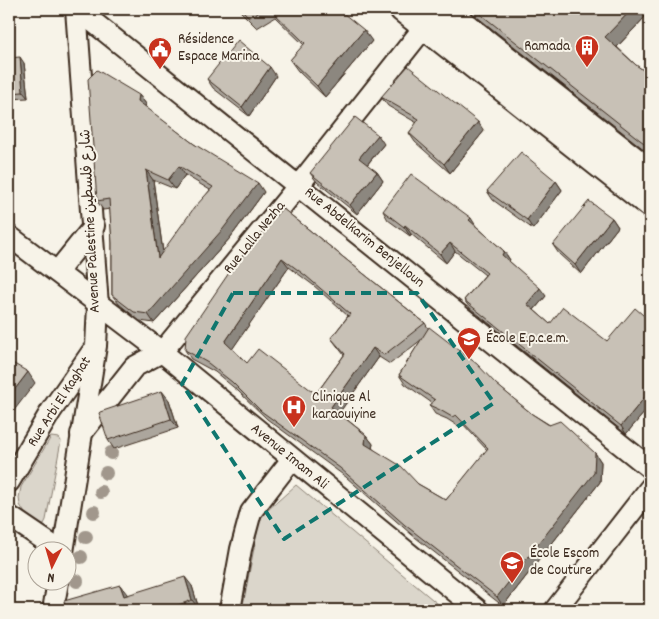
<svg xmlns="http://www.w3.org/2000/svg" width="659" height="619" font-family="Dekko,'Playpen Sans Arabic',sans-serif">
<style>
.green{fill:#dbd6cb;stroke:#8b8074}
.lines{fill:none;stroke-linecap:round;stroke-linejoin:round}
.minor-casing{stroke:#3b2a1e;stroke-width:24}
.major-casing{stroke:#3b2a1e;stroke-width:30}
.minor{stroke:#f7f3e8;stroke-width:20}
.major{stroke:#f7f3e8;stroke-width:26}
.tree{fill:#a1978c}
.wall{fill:#aca69d;stroke:#3b2a1e;fill-rule:evenodd}
.shaded-wall{fill:#8c877f;stroke:#3b2a1e}
.building{fill:#c8c1b6;stroke:#3b2a1e;fill-rule:evenodd}
.marked{fill:none;stroke:#0f766e;stroke-width:4;stroke-dasharray:10 6;stroke-linejoin:round}
.labels{text-anchor:middle;dominant-baseline:central;stroke-width:4;stroke-linejoin:round;paint-order:stroke}
.poi-label{font-size:15px;fill:#3b2a1e;stroke:#f7f3e8;text-anchor:start}
.street-label{font-size:15px;fill:#3b2a1e;stroke:#f7f3e8}
</style>
<rect width="100%" height="100%" fill="#f7f3e8"/>
<filter id="ink" filterUnits="userSpaceOnUse"><feTurbulence type="fractalNoise" baseFrequency=".02" numOctaves="2"/><feDisplacementMap in="SourceGraphic" scale="10" xChannelSelector="R" yChannelSelector="G"/><feConvolveMatrix kernelMatrix="1 2 1 2 8 2 1 2 1" color-interpolation-filters="sRGB"/></filter>
<g filter="url(#ink)">
<g class="green">
<polygon points="51,437 59,438 61,441 46,520 44,524 40,526 26,515 20,505 19,498 21,487"/>
<polygon points="296,485 445,610 242,610 260,517"/>
</g>
<g class="lines">
<g class="minor-casing">
<g id="minor">
<polyline points="77,9 650,468"/>
<polyline points="9,236 162,352 478,610"/>
<polyline points="57,272 94,226"/>
<polyline points="81,434 134,367 162,352 299,185 433,16"/>
<polyline points="9,482 51,411 92,352"/>
<polyline points="9,516 62,552"/>
<polyline points="63,552 96,346 98,305 76,9"/>
<polyline points="53,610 58,582"/>
<polyline points="230,610 241,549 251,512 292,459"/>
<polyline points="555,610 650,488"/>
</g>
</g>
<g class="major-casing">
<g id="major">
<polyline points="403,9 650,204"/>
<polyline points="443,9 650,173"/>
</g>
</g>
<use href="#minor" class="minor"/>
<use href="#major" class="major"/>
</g>
<g class="tree">
<circle cx="111" cy="453" r="7"/>
<circle cx="106" cy="473" r="7"/>
<circle cx="101" cy="492" r="7"/>
<circle cx="94" cy="512" r="7"/>
<circle cx="86" cy="537" r="7"/>
<circle cx="81" cy="557" r="7"/>
<circle cx="77" cy="581" r="7"/>
</g>
<g class="wall">
<polygon points="238,9 338,9 372,41 325,97 298,71 290,60 304,45 275,17 257,28"/>
<polygon points="467,9 639,9 645,17 617,47 636,65 650,75 650,154"/>
<polygon points="9,58 24,63 28,98 9,99"/>
<polygon points="276,76 249,116 213,88 207,79"/>
<path d="M 139,95 L 146,104 L 145,107 L 194,144 L 264,192 L 230,238 L 154,323 L 140,321 L 119,304 L 112,295 L 112,243 L 110,209 L 103,210 L 97,201 ZM 185,175 L 210,190 L 163,252 L 153,180 L 175,189 Z"/>
<polygon points="381,97 484,131 450,173 415,142 409,133 417,123 388,106"/>
<polygon points="384,144 367,165 377,172 383,181 357,214 317,182 310,173"/>
<polygon points="556,181 562,190 533,229 493,200 487,191"/>
<path d="M 282,208 L 425,323 L 428,328 L 532,414 L 595,453 L 601,462 L 600,482 L 503,606 L 411,534 L 346,477 L 267,419 L 238,391 L 215,372 L 191,359 L 185,350 ZM 289,267 L 313,285 L 348,316 L 331,338 L 344,355 L 316,394 L 247,363 L 232,349 ZM 421,340 L 399,375 L 405,384 L 432,403 L 429,405 L 435,414 L 447,419 L 458,426 L 462,423 L 487,450 L 446,500 L 418,484 L 372,448 L 373,444 L 366,435 L 339,413 L 379,357 L 390,364 Z"/>
<polygon points="383,211 476,226 504,251 510,260 509,261 546,296 534,310 550,324 607,341 650,321 650,406 626,434 470,308 464,300 485,275 455,251 446,263 411,234 410,236 388,220"/>
<polygon points="612,218 618,227 581,274 559,254 553,245"/>
<polygon points="169,400 178,428 114,449 108,440"/>
<polygon points="192,586 199,609 196,610 66,610 127,594 127,595"/>
</g>
<g class="shaded-wall">
<polygon points="632,9 639,9 645,17 614,50 605,37"/>
<polygon points="364,30 372,41 325,97 317,86"/>
<polygon points="20,57 24,63 28,98 23,92"/>
<polygon points="270,67 276,76 249,116 242,107"/>
<polygon points="139,95 146,104 144,110 138,101"/>
<polygon points="478,122 484,131 450,173 444,164"/>
<polygon points="378,135 384,144 365,167 359,158"/>
<polygon points="179,166 185,175 175,189 168,180"/>
<polygon points="146,170 153,180 165,267 158,258"/>
<polygon points="377,172 383,181 357,214 350,205"/>
<polygon points="556,181 562,190 533,229 527,220"/>
<polygon points="258,183 264,192 230,238 154,323 148,314"/>
<polygon points="471,218 476,226 475,229 469,220"/>
<polygon points="612,218 618,227 581,274 575,265"/>
<polygon points="405,225 411,234 410,236 404,227"/>
<polygon points="450,243 455,251 446,263 440,254"/>
<polygon points="504,251 510,260 507,263 502,255"/>
<polygon points="282,258 289,267 231,351 225,342"/>
<polygon points="540,288 546,296 532,312 527,304"/>
<polygon points="373,348 379,357 337,416 331,407"/>
<polygon points="28,372 35,383 9,417 9,397"/>
<polygon points="162,391 169,400 178,428 171,419"/>
<polygon points="650,391 650,406 626,434 621,426"/>
<polygon points="366,435 373,444 371,453 365,444"/>
<polygon points="595,453 601,462 600,482 503,606 497,597"/>
<polygon points="185,577 192,586 199,609 192,600"/>
<polygon points="120,585 127,594 130,605 124,596"/>
</g>
<g class="building">
<polygon points="241,9 263,9 249,17"/>
<polygon points="270,9 338,9 364,30 317,86 290,60 305,43"/>
<polygon points="474,9 632,9 605,37 636,65 650,75 650,147 640,140"/>
<polygon points="238,40 270,67 242,107 207,79"/>
<polygon points="20,57 23,92 9,93 9,58"/>
<polygon points="408,66 478,122 444,164 409,133 419,119 381,97"/>
<path d="M 97,70 L 139,95 L 138,101 L 194,144 L 258,183 L 223,229 L 148,314 L 134,312 L 112,295 L 112,243 L 109,199 L 97,201 L 88,79 ZM 179,166 L 213,187 L 194,208 L 158,258 L 146,170 L 168,180 Z"/>
<polygon points="355,117 378,135 359,158 377,172 350,205 310,173"/>
<polygon points="521,152 556,181 527,220 487,191"/>
<polygon points="411,174 471,218 469,220 504,251 502,255 540,288 527,304 550,324 563,307 607,341 635,308 650,321 650,391 621,426 464,300 487,273 450,243 440,254 405,225 404,227 383,211"/>
<polygon points="589,201 612,218 575,265 553,245"/>
<path d="M 282,208 L 425,323 L 384,355 L 373,348 L 331,407 L 366,435 L 365,444 L 401,466 L 418,484 L 446,500 L 488,448 L 456,415 L 452,417 L 440,410 L 429,405 L 435,400 L 399,375 L 429,327 L 477,364 L 496,384 L 532,414 L 549,425 L 560,421 L 595,453 L 594,473 L 497,597 L 405,525 L 340,468 L 261,411 L 232,382 L 208,363 L 185,350 L 186,336 L 233,267 ZM 282,258 L 306,276 L 350,314 L 331,338 L 345,354 L 316,394 L 258,349 L 247,363 L 225,342 Z"/>
<polygon points="9,361 28,372 9,397"/>
<polygon points="162,391 171,419 108,440 99,413 100,412"/>
<polygon points="185,577 192,600 165,610 66,610 64,601 120,585 124,596"/>
</g>
</g>
<path class="marked" d="M 233,293 L 417,293 L 494,403 L 284,539 L 182,384 Z"/>
<defs>
<g id="building-pin" transform="scale(1.25)"><path d="M0 17L-7.5 6A9.5 9.5 0 1 1 7.5 6Z" fill="#c8321e" stroke="#f7f3e8"/><path d="M-4-6H4V6H1V3H-1V6H-4ZM-2.5-4.3h1.7v1.8h-1.7ZM.8-4.3h1.7v1.8H.8ZM-2.5-1h1.7V.8h-1.7ZM.8-1h1.7V.8H.8Z" fill="#fff"/></g>
<g id="civic-pin" transform="scale(1.25)"><path d="M0 17L-7.5 6A9.5 9.5 0 1 1 7.5 6Z" fill="#c8321e" stroke="#f7f3e8"/><path d="M-.6-6.5H3V-4.5H.6V-3L4-1V1h2V6H-6V1h2V-1L-.6-3ZM-1.2 2.5V6h2.4V2.5Z" fill="#fff"/></g>
<g id="school-pin" transform="scale(1.25)"><path d="M0 17L-7.5 6A9.5 9.5 0 1 1 7.5 6Z" fill="#c8321e" stroke="#f7f3e8"/><path d="M0-5L7-2L0 1L-7-2ZM-4 1L0 2.5L4 1V4Q0 6-4 4Z" fill="#fff"/></g>
<g id="hospital-pin" transform="scale(1.25)"><path d="M0 17L-7.5 6A9.5 9.5 0 1 1 7.5 6Z" fill="#c8321e" stroke="#f7f3e8"/><path d="M-5-5h3v3.5h4V-5h3V5h-3V1.5h-4V5h-3Z" fill="#fff"/></g>
</defs>
<g fill-rule="evenodd">
<use href="#building-pin" x="587" y="47"/>
<use href="#civic-pin" x="160" y="49"/>
<use href="#school-pin" x="469" y="339"/>
<use href="#hospital-pin" x="294" y="407"/>
<use href="#school-pin" x="512" y="563"/>
</g>
<g class="labels">
<g class="poi-label">
<text x="178" y="40">Résidence<tspan x="178" dy="17">Espace Marina</tspan></text>
<text x="570" y="47" text-anchor="end">Ramada</text>
<text x="486" y="339">École E.p.c.e.m.</text>
<text x="312" y="398">Clinique Al<tspan x="312" dy="17">karaouiyine</tspan></text>
<text x="530" y="554">École Escom<tspan x="530" dy="17">de Couture</tspan></text>
</g>
<g class="street-label">
<text transform="translate(91 221) rotate(-93)">Avenue Palestine شارع فلسطين</text>
<text transform="translate(255 238) rotate(-51)">Rue Lalla Nezha</text>
<text transform="translate(364 238) rotate(39)">Rue Abdelkarim Benjelloun</text>
<text transform="translate(60 402) rotate(-57)">Rue Arbi El Kaghat</text>
<text transform="translate(289 457) rotate(39)">Avenue Imam Ali</text>
</g>
</g>
<rect width="659" height="619" fill="none" stroke="#f7f3e8" stroke-width="30"/>
<rect x="15" y="15" width="629" height="589" fill="none" stroke="#3b2a1e" stroke-width="2" filter="url(#ink)"/>
<g transform="translate(52 566) rotate(185)"><circle r="24" fill="#f7f3e8" stroke="#aca397"/>
<path d="M0-4L9 19L0 12L-9 19Z" fill="#c8321e"/>
<text y="-8" font-size="14" font-weight="bold" text-anchor="middle" fill="#3b2a1e">N</text>
</g>
</svg>
